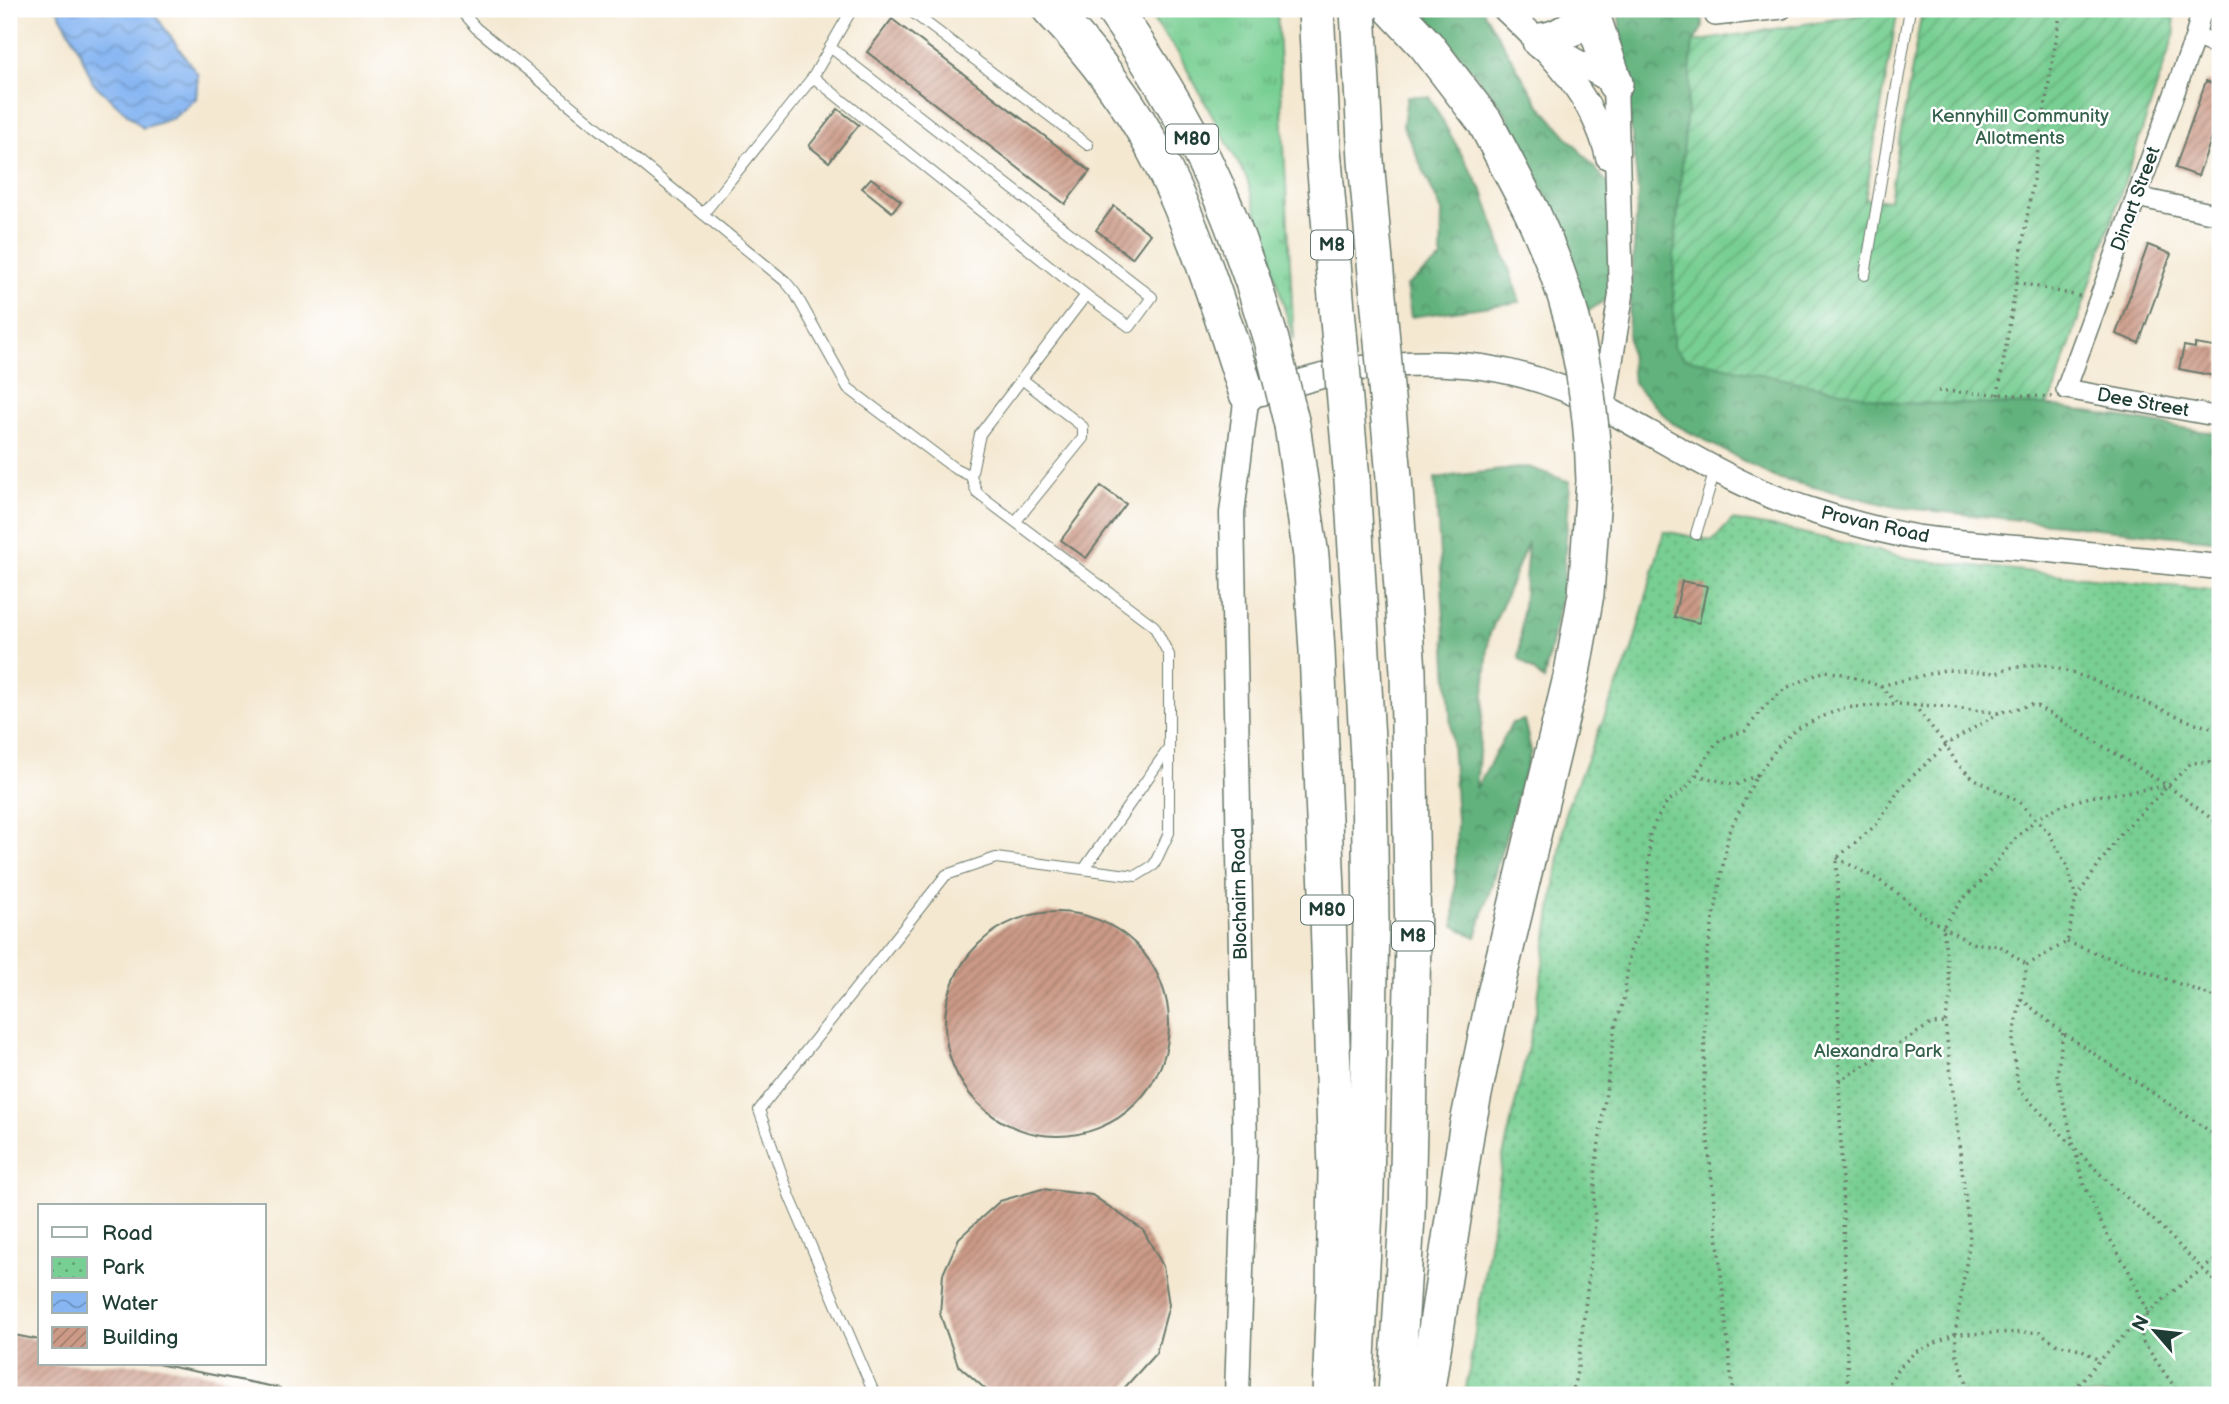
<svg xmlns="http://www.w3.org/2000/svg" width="2229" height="1404" font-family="'Balsamiq Sans',sans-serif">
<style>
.grass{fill:url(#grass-tufts);stroke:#4c8664;stroke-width:2}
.forest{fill:url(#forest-crowns);stroke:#407858;stroke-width:2}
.park{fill:url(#park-dots);stroke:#4c8664;stroke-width:2}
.garden{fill:url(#garden-furrows);stroke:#4c8664;stroke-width:2}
.water{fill:url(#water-waves);stroke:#537a93;stroke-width:2}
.building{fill:url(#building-hatch)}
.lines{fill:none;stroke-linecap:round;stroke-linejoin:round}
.service-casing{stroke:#6a796b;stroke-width:12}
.minor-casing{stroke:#6a796b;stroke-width:22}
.tertiary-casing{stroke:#6a796b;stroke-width:27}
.motorway-casing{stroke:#6a796b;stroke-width:38}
.path{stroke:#6a796b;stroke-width:3.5;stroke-dasharray:2 5;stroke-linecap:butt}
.service{stroke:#fff;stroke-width:10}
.minor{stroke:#fff;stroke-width:19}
.tertiary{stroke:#fff;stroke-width:24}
.motorway{stroke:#fff;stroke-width:35}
.motorway-bridge-casing{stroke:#6a796b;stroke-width:38;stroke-linecap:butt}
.motorway-bridge{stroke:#fff;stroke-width:35}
.labels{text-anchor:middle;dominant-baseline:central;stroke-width:5;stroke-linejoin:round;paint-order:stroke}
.shield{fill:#fff;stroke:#627771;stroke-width:2}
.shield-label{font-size:18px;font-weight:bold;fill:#1f3d34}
.park-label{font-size:19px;fill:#35624c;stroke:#fff}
.street-label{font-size:19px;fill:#1f3d34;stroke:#fff}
</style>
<defs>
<pattern id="grass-tufts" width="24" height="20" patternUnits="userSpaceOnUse" patternTransform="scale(1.75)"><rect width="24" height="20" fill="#78cf93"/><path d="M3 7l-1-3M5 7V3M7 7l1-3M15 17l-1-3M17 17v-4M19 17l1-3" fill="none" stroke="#62a979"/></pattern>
<pattern id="forest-crowns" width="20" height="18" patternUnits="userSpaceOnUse" patternTransform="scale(1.75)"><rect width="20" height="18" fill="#62b27d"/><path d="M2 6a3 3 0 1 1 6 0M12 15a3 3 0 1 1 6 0" fill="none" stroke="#509267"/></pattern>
<pattern id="park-dots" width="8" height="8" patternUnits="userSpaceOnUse" patternTransform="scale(1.75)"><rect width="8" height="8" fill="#78cf93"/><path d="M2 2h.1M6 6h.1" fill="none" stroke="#62a979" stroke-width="1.8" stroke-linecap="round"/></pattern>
<pattern id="garden-furrows" width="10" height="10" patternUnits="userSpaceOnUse" patternTransform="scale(1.75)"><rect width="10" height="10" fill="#78cf93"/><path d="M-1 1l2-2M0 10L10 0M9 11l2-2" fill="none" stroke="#62a979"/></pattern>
<pattern id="water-waves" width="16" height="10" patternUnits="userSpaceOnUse" patternTransform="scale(1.75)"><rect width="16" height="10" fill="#87b6f2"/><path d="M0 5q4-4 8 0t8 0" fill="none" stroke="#6e95c5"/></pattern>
<pattern id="building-hatch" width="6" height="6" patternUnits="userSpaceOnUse" patternTransform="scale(1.75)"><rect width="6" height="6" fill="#cc9a87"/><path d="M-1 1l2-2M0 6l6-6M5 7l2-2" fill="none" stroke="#a57f6f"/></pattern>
</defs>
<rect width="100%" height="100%" fill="#fff"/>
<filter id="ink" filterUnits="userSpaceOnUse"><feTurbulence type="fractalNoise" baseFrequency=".0143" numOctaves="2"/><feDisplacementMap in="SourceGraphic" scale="14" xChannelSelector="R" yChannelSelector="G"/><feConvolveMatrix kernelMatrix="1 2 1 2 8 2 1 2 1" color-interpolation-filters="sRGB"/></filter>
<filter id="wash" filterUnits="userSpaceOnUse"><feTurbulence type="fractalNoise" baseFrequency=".00686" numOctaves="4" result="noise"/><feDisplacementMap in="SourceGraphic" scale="28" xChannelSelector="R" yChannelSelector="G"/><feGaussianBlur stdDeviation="1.57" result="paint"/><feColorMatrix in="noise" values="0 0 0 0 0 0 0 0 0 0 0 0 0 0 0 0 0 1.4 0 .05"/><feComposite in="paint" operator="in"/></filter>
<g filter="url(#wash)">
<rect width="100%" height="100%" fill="#f4e8d1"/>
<polygon class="grass" points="1145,9 1277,9 1294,341 1247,179 1178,53"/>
<g class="forest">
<polygon points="1421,9 1482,9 1538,103 1613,189 1611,296 1587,312 1550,204 1503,108"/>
<polygon points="1618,9 1702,9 1703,27 1693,43 1674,256 1673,347 1898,403 2046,405 2220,434 2220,541 1896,507 1776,478 1672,423 1633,383 1628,332 1638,191"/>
<polygon points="1407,96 1429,97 1484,194 1520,302 1411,317 1406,286 1441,259 1442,212 1403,125"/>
<polygon points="1528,467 1570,482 1563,586 1544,680 1519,658 1528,542 1489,636 1476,789 1512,723 1524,720 1531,751 1476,937 1454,926 1457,820 1435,478"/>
</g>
<polygon class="park" points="1732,520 1794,531 1916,560 2220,591 2220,1395 1465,1395 1503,1157 1536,1012 1566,810 1632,650 1664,531 1713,541"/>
<polygon class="garden" points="1898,9 1865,199 1889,200 1921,16 1968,9 2170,9 2173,15 2175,33 2052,397 2046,405 1898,403 1684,358 1673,347 1674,256 1693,42"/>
<polygon class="water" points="57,9 151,9 198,75 196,99 173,118 143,128 93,83 77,45"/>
<g id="blocks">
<g class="building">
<polygon points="892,19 1090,171 1065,204 867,52"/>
<polygon points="2206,81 2220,86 2220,115 2198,176 2175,168"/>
<polygon points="838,109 859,125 829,162 809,146"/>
<polygon points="871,178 901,201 892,212 862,188"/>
<polygon points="1114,206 1150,234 1132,258 1096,230"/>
<polygon points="2148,245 2171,254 2139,343 2116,334"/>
<polygon points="2195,344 2220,348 2220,377 2179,369 2184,346 2195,348"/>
<polygon points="1101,486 1126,504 1086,558 1061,540"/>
<polygon points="1682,581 1707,586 1699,623 1674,617"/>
<circle cx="1057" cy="1024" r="112"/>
<polygon points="1042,1189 1092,1195 1143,1230 1163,1266 1169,1305 1156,1353 1118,1395 992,1395 958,1365 940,1314 943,1274 959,1238 1000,1201"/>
<polygon points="9,1334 40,1340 40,1364 157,1364 280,1388 279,1395 9,1395"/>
</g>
</g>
</g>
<g filter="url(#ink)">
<use href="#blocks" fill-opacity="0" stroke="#6a796b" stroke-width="2"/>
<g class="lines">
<g class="service-casing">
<g id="service">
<polyline points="459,9 476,28 785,281 795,293 848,388 954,468 971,476"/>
<polyline points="852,9 813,77 1086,295 980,434 971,476 977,493 1154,626 1169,655 1169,833 1154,865 1136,876 996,858 946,875 759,1110 790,1197 875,1395"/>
<polyline points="908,9 1088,145"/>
<polyline points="830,47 1152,297 1130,327 1086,295"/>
<polyline points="703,214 813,77"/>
<polyline points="1865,275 1910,9"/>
<polyline points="1016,521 1083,438 1083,427 1022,379"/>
<polyline points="1696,534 1715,470"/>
<polyline points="1084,869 1169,748"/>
</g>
</g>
<g class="minor-casing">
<g id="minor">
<polyline points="2202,9 2195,37 2066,389 2220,417"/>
<polyline points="1715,16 1782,9"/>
<polyline points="2195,37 2220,45"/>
<polyline points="2137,197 2220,215"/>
</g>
</g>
<g class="tertiary-casing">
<g id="tertiary">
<path d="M 1505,9 C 1548,49 1595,98 1608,157"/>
<polyline points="1540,41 1615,83 1621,295 1603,407"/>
<path d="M 1237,1395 L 1245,1147 L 1232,513 L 1247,394 L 1262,393 C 1292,385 1323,374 1354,369 C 1446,356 1522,364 1605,408 C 1673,445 1738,488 1813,511 C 1848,522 1884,532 1920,538 C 1957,543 1994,545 2031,548 C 2094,555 2157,561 2220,567"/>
</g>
</g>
<g class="motorway-casing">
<g id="motorway">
<path d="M 1050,9 C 1091,52 1130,102 1157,155 C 1196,231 1221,313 1247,394"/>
<path d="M 1113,9 C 1157,71 1197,138 1226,209 C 1236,232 1243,256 1252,279"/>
<polyline points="1392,9 1426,45 1485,122 1532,212"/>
<polyline points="1590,9 1615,83"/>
<path d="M 1540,41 C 1562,39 1575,26 1592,12"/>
<polyline points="1292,425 1311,556 1317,651 1328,915 1336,1170 1334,1293 1330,1395"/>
<polyline points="1394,477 1408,671 1413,940 1407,1217 1396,1395"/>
<polyline points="1352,480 1369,774 1371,921 1366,1192 1355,1395"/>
<polyline points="1426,1395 1467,1128 1494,998 1572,673 1586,594 1594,481"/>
</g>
</g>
<g class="path">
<polyline points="2016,282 2083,297"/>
<polyline points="1938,391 2052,397"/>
<polyline points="1998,395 2061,9"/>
<polyline points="1880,686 1898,704"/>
<polyline points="1914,705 1946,745 1957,764 1973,778 2018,801 2049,833 2068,868 2076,898 2067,942 2027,965 2012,1046 2019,1090 2106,1180 2157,1223 2220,1287"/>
<polyline points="1696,775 1736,785 1757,775"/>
<polyline points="1837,858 1879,880 1904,898 1922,915 1971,943 2000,946 2027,965"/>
<polyline points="2076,898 2121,833 2167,787"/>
<polyline points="2067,942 2220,999"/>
<polyline points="2021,999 2063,1033 2220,1138"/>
<polyline points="2063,1033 2057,1075 2074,1147 2084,1184 2103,1227 2130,1273 2148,1312 2141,1339 2180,1395"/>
<polyline points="1839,1081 1931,1024 1945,1023"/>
<polyline points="1572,1395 1578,1366 1595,1224 1594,1201 1596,1164 1615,1027 1624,998 1630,951 1644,920 1647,902 1650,835 1654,824 1667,802 1686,789 1716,743 1723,738 1745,731 1764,707 1786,688 1825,671 1843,674 1880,686 1945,670 1996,673 2008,668 2043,664 2085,677 2189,721 2220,731"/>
<polyline points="1733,1395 1704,1101 1705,966 1729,832 1757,775 1780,744 1797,729 1817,719 1843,708 1898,704 1939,706 1999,713 2034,704 2168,786 2220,825"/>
<polyline points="1848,1395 1839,1081 1837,858 1876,825 1901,787 1946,745 1999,713"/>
<polyline points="1882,1395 1897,1370 1915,1352 1955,1334 2040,1332 2056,1344 2081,1349 2098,1360"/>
<polyline points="1971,1395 1957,1355 1955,1334 1970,1239 1945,1023 1951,994 1943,927 1961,901 1980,883 2014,840 2037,818 2062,805 2090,797 2168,786 2191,763 2220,761"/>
<path d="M 2070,1395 C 2113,1342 2163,1295 2220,1257"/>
</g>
<use href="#service" class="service"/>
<use href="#minor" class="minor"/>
<use href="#tertiary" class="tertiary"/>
<use href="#motorway" class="motorway"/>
<g class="motorway-bridge-casing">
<g id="motorway-bridge">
<polyline points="1316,9 1323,149 1352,480"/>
<polyline points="1358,9 1366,160 1394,477"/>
<path d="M 1532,212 C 1541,232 1550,252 1557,272 C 1582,339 1592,410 1594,481"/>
<polyline points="1252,279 1271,340 1292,425"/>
</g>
</g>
<use href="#motorway-bridge" class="motorway-bridge"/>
</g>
</g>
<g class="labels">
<g class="shield">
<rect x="1166" y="124.5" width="52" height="29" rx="5"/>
<rect x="1311" y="230.5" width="42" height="29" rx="5"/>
<rect x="1301" y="895.5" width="52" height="29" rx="5"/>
<rect x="1392" y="921.5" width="42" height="29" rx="5"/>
</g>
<g class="shield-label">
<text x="1192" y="139">M80</text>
<text x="1332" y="245">M8</text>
<text x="1327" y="910">M80</text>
<text x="1413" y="936">M8</text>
</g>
<g class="park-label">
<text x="2020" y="116">Kennyhill Community<tspan x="2020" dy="22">Allotments</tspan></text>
<text x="1878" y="1051">Alexandra Park</text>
</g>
<g class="street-label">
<text transform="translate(2136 199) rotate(-70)">Dinart Street</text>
<text transform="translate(2143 403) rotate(10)">Dee Street</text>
<text transform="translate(1875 525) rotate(13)">Provan Road</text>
<text transform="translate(1240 894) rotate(-91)">Blochairn Road</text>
</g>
</g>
<rect width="2229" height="1404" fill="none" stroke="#fff" stroke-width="35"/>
<rect x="38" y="1204" width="228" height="161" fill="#ffffff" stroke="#a5b1ae" stroke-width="2"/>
<rect x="52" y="1227" width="35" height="10" fill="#ffffff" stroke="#a5b1ae" stroke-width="2"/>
<text x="102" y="1240" font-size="21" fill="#1f3d34">Road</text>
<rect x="52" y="1257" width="35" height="21" fill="url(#park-dots)" stroke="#a5b1ae" stroke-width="2"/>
<text x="102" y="1274" font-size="21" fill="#1f3d34">Park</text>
<rect x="52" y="1292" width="35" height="21" fill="url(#water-waves)" stroke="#a5b1ae" stroke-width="2"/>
<text x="102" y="1310" font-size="21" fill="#1f3d34">Water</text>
<rect x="52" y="1327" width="35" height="21" fill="url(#building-hatch)" stroke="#a5b1ae" stroke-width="2"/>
<text x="102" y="1344" font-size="21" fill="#1f3d34">Building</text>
<g transform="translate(2155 1331) rotate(298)" stroke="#ffffff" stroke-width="5" paint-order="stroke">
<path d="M0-5L12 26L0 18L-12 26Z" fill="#1f3d34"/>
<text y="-10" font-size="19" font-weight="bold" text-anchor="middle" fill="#1f3d34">N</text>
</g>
</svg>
